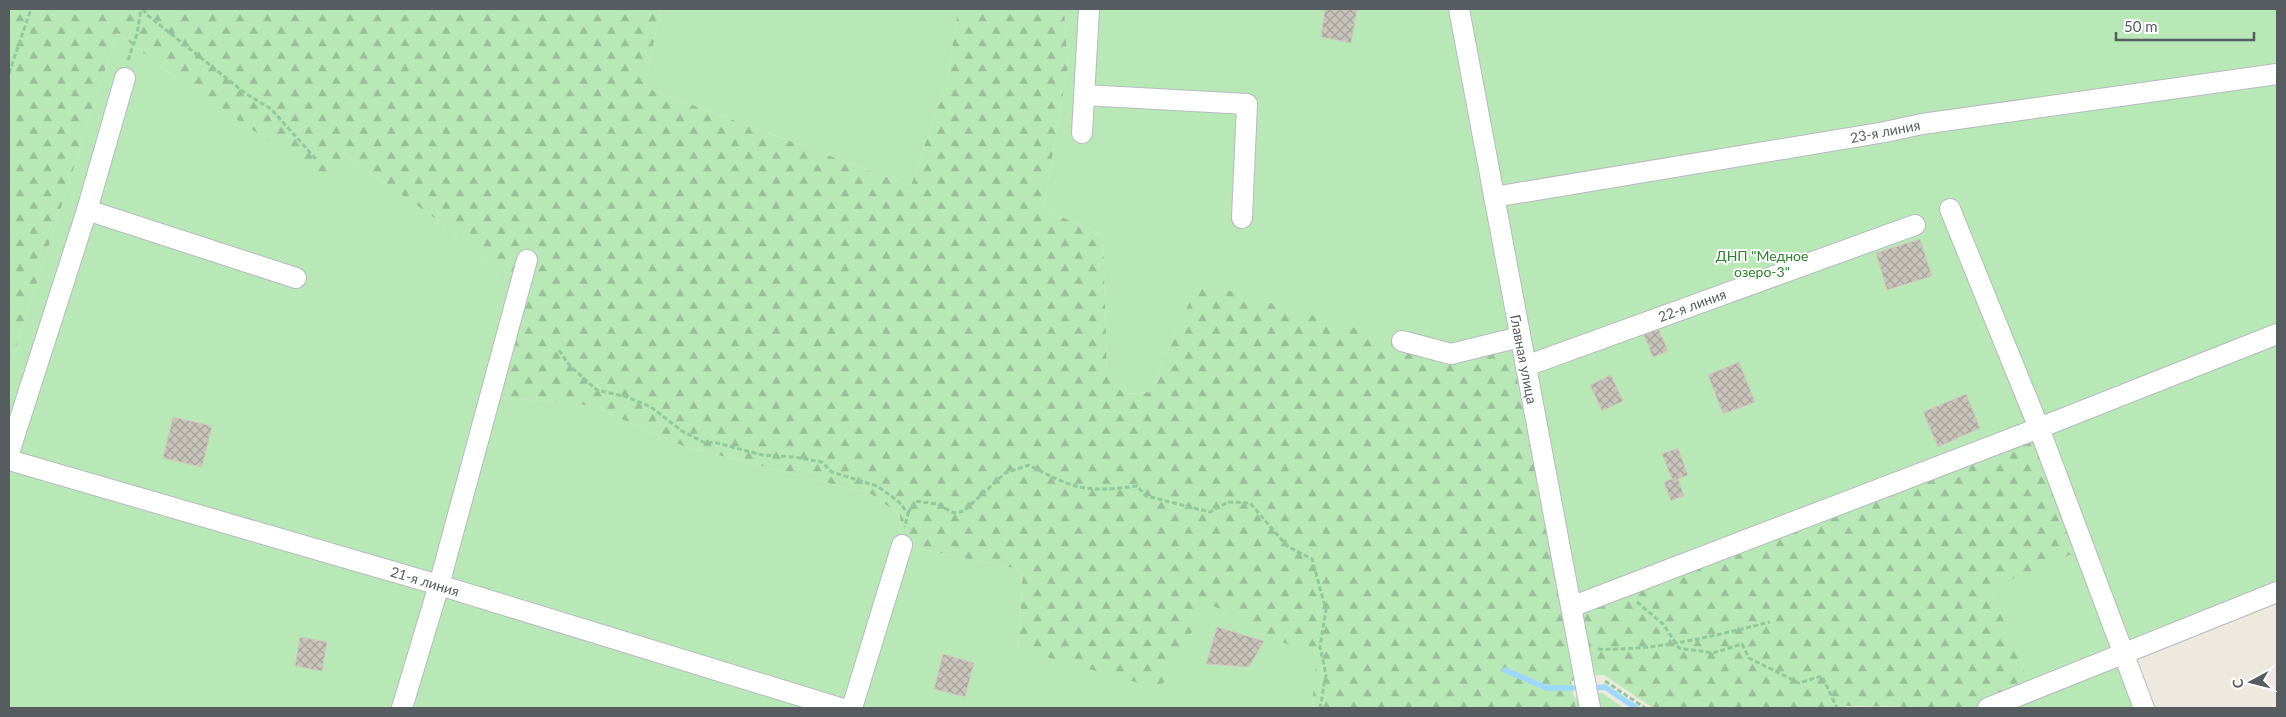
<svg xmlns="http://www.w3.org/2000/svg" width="2286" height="717" font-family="Lato,sans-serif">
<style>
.green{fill:#b9e8b7}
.forest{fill:url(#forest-firs)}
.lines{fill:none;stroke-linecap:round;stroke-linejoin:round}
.stream{stroke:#9cd8ff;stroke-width:5.5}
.building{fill:url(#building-cross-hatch);stroke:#d2cabc}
.minor-casing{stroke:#b6babf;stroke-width:22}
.path{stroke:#8fc99d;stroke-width:3;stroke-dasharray:5 2.5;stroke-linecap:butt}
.minor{stroke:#fff;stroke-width:20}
.labels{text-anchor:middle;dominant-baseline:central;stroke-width:4;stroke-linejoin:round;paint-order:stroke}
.street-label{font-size:14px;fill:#575c61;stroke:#fff}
.park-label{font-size:14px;fill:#2b862b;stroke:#fff}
</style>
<defs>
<pattern id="forest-firs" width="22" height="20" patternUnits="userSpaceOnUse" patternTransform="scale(1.25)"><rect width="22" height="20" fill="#b9e8b7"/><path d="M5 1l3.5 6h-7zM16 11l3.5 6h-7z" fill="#99bf98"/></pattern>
<pattern id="building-cross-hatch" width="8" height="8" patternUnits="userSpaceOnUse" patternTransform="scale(1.25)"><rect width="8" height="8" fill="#c8c3bb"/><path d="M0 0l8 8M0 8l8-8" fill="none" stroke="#a5a29b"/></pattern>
</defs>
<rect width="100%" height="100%" fill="#ede9de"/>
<g class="green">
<polygon points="661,9 958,9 948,75 911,186 644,87"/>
<polygon points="1064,9 2277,9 2277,592 2124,653 2144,708 1988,708 2031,690 1991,588 1571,607 1479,348 1178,325 1151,392 1124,394 1107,373 1103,235 1043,209 1068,67"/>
<polygon points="117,33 189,88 327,178 344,154 443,224 519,293 491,396 592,406 683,446 871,494 900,515 902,545 1023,570 1018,649 1208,602 1317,659 1312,708 9,708 9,370"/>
<polygon points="1602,693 1624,708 1576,708 1574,698"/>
</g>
<polygon class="forest" points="9,9 661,9 644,87 911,186 948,75 958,9 1064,9 1068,67 1043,209 1103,235 1107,372 1124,394 1151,392 1178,325 1200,282 1425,349 1521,340 1571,607 2039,428 2084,549 1991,588 2032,690 1988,708 1846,706 1843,708 1653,708 1604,675 1594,675 1571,681 1576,708 1312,708 1316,659 1208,603 1160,689 1018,649 1023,570 902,545 900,515 871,494 683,446 592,406 491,396 519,293 443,224 344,154 327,179 189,88 117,33 9,370"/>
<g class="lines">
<g class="stream">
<polyline points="1505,670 1547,688 1577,688"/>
<polyline points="1593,688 1605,687 1636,708"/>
</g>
</g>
<g class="building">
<polygon points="1325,9 1357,9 1351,43 1321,37"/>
<polygon points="1920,239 1932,276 1887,290 1876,253"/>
<polygon points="1658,328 1668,351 1653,357 1644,335"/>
<polygon points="1739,362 1755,402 1723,414 1708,375"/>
<polygon points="1611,375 1623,401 1602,411 1590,385"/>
<polygon points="1966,394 1980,428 1938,447 1923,412"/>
<polygon points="173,417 212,426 202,467 163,458"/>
<polygon points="1678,448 1688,475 1678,479 1684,496 1671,501 1664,482 1672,479 1662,454"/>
<polygon points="1217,627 1264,641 1249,667 1206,664"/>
<polygon points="300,637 327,642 322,671 295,666"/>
<polygon points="943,654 974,663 965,697 934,689"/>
</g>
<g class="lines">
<g class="minor-casing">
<g id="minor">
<polyline points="1459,9 1590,708"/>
<polyline points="1084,95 1247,104 1242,218"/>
<polyline points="1082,133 1089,9"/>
<polyline points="1494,197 1885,132 1922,124 2277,74"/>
<polyline points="1950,209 2039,428 2144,708"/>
<polyline points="87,210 296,278"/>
<polyline points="1402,341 1451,354 1520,337"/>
<polyline points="1526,366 1915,225"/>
<polyline points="9,453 87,210 125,78"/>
<polyline points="9,460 439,585 840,708"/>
<polyline points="1571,607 2039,428 2277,334"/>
<polyline points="402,708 439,585 527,260"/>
<polyline points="852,708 902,545"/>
<polyline points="1988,708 2277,592"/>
</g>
</g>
<g class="path">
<polyline points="143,9 146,14 245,93 271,109 316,159"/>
<polyline points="128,60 137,34 141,9"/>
<polyline points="9,73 31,9"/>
<polyline points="559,350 570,366 597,390 627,397 651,407 682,431 703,442 717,443 762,455 794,457 822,462 832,472 877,486 898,501 908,513 905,527"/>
<path d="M 908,513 L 915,501 L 937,504 L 954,513 L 964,511 L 1005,473 L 1029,465 C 1074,489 1085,493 1137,486 L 1146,496 L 1210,512 L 1228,502 L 1250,503 L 1287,546 L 1312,559 L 1326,610 L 1320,647 L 1326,675 L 1320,708"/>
<polyline points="1637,602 1663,624 1679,648 1713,653 1742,644 1749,658 1799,683 1822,676 1837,708"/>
<path d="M 1598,649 C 1657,651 1713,636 1770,622"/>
<polyline points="1605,681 1645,708"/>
</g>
<use href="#minor" class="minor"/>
</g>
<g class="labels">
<g class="street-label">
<text transform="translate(1885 131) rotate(-11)">23-я линия</text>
<text transform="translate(1692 305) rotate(-20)">22-я линия</text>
<text transform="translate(1524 359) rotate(79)">Главная улица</text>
<text transform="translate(425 581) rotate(17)">21-я линия</text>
</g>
<g class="park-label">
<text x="1762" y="255">ДНП "Медное<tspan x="1762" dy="16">озеро-3"</tspan></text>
</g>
</g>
<rect width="2286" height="717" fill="none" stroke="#575c61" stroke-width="20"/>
<g transform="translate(2251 682) rotate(263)" stroke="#ffffff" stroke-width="4" paint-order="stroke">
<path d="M0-4L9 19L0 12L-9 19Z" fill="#575c61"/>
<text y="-8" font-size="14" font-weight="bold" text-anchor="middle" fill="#575c61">С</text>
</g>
<path d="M2116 32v8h138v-8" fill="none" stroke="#575c61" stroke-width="2.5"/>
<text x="2124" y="32" font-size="15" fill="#575c61" stroke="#ffffff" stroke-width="4" paint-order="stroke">50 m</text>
</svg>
